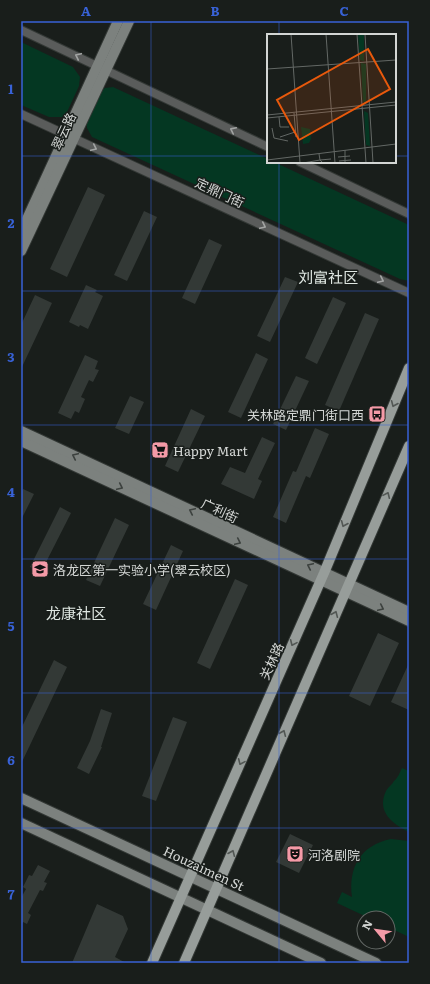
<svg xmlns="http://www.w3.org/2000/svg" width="430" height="984" font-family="Literata,'Noto Sans SC',serif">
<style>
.green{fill:#043722}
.building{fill:#333936}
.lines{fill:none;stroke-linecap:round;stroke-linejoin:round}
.street-casing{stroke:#333835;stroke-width:10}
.secondary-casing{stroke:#333835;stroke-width:12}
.primary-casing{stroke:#333835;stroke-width:12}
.street{stroke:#5a5c5b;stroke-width:8}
.secondary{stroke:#7c817e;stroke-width:10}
.primary{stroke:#979d9a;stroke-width:10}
.oneway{stroke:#a3a5a4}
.oneway2{stroke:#525754}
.oneway3{stroke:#3c413e}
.grid{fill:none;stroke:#3862d7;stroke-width:1;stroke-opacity:0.55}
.labels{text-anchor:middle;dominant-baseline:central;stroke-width:3;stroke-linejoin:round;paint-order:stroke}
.street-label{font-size:13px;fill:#d3d6d4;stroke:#191e1b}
.poi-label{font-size:13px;fill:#d3d6d4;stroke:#191e1b;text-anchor:start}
.quarter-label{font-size:15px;fill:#dfe7e2;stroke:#191e1b}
.inset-road{fill:none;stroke:#636865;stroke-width:1}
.view{fill:#e8590c;fill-opacity:0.15;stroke:#e8590c;stroke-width:2}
.inset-edge{fill:none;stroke:#d3d6d4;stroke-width:2}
.neatline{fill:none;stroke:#3862d7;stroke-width:1.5}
.grid-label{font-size:13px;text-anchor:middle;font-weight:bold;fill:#3862d7}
</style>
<rect width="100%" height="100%" fill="#191e1b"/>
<g class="green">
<polygon points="21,42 73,67 80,77 79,86 67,112 62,117 49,117 21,105"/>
<polygon points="113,87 268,159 268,162 274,162 409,225 409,281 400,279 92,137 87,128 86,118 98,93 105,88"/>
<path d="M 402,768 L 409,771 L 409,832 C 393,824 376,812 386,791 C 388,787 392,785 394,781 C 398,778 400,772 402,768 Z"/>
<path d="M 391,839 L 409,841 L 409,937 L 388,927 L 388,918 L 369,918 L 337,903 L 342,892 L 352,897 C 348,867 361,845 391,839 Z"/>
</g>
<g class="building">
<polygon points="88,187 105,195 67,277 50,269"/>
<polygon points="144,211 157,217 127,281 114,275"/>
<polygon points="209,239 222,245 195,304 182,298"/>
<polygon points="285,277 298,282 270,342 257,336"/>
<polygon points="86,285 97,290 95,292 103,296 88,329 80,325 79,327 69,322"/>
<polygon points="35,295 52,303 21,369 21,325"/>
<polygon points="333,297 346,303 317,364 305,358"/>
<polygon points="365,313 379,319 339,411 325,405"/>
<polygon points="256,353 268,359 241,418 228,412"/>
<polygon points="85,355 98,361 95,369 99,370 93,382 89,380 81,397 85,399 79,413 75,411 71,419 58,413"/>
<polygon points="296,376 309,381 286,430 273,424"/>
<polygon points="130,396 144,402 129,434 115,428"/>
<polygon points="191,409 205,416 178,472 165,466"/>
<polygon points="315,428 329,434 310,478 306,476 286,523 273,517 293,471 296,472"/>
<polygon points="262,437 275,443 258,479 262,481 254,499 221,484 230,467 245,473"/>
<polygon points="23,489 34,494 21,520 21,493"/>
<polygon points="60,507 71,513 41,572 30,567"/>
<polygon points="115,518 129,525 100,586 86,580"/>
<polygon points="171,545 183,551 156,610 143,604"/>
<polygon points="235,579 248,585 210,669 197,663"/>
<polygon points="378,633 399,643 370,706 349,696"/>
<polygon points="54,660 67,667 21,764 21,729"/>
<polygon points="409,663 409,710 391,702"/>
<polygon points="101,709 112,713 101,747 102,747 89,774 77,768 90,741"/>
<polygon points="173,717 187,722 156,801 142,796"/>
<polygon points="290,834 313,845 299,873 276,862"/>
<polygon points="38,865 50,871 44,882 47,883 43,891 40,890 28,913 31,915 27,924 23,922 21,926 21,898 26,889 23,887 29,875 32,876"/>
<polygon points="97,904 123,916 128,929 115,957 126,963 72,963"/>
</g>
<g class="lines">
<g class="street-casing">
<g id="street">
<polyline points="21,30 268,147"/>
<polyline points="21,114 409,293"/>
<polyline points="300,162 409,214"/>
</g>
</g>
<g class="secondary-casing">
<g id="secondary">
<polyline points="21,232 118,21"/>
<polyline points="21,251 129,21"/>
<polyline points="21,431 409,612"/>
<polyline points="21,441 409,621"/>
<polyline points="21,798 376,963"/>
<polyline points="21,823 321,963"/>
</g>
</g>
<g class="primary-casing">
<g id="primary">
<polyline points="152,963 324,573 409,368"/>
<polyline points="184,963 409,446"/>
</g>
</g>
<use href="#street" class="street"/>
<use href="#secondary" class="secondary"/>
<use href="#primary" class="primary"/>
</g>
<defs><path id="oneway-chevron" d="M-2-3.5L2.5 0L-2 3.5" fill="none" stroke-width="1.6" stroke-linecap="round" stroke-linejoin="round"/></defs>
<g class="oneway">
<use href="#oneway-chevron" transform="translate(78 56) rotate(-155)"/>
<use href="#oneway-chevron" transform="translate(233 130) rotate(-154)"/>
<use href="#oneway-chevron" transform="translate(94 148) rotate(25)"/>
<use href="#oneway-chevron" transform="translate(263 226) rotate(25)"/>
<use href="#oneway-chevron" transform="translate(381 280) rotate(25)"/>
</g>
<g class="oneway2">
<use href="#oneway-chevron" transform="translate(394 404) rotate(113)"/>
<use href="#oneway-chevron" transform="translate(387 495) rotate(-66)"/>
<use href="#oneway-chevron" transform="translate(344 524) rotate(113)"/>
<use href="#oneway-chevron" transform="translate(335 614) rotate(-67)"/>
<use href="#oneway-chevron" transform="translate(293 643) rotate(114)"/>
<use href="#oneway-chevron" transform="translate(283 733) rotate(-67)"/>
<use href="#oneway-chevron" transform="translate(241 762) rotate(114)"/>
<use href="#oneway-chevron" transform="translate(232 853) rotate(-67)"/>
</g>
<g class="oneway3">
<use href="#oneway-chevron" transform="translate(75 456) rotate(-155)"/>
<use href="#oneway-chevron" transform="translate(120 487) rotate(25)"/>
<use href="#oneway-chevron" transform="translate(192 511) rotate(-155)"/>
<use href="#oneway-chevron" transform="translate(238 542) rotate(25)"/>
<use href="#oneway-chevron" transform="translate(310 566) rotate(-155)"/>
<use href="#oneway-chevron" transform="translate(381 608) rotate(25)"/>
</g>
<path class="grid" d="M 151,21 L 151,963M 279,21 L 279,35M 21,156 L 268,156M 395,156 L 409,156M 279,162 L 279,963M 21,291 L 409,291M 21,425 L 409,425M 21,559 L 409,559M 21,693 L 409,693M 21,828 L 409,828"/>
<defs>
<g id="bus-square" transform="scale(0.9)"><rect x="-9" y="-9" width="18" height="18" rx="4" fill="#f49aa7" stroke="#191e1b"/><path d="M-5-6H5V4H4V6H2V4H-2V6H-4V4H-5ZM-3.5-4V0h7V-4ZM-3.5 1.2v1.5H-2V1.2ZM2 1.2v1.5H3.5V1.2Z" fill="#111"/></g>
<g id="supermarket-square" transform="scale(0.9)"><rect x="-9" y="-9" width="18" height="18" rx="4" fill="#f49aa7" stroke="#191e1b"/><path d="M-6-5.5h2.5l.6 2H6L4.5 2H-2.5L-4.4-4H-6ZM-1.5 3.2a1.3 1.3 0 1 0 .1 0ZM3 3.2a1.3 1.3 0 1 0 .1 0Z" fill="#111"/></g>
<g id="school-square" transform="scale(0.9)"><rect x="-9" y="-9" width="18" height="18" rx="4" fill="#f49aa7" stroke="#191e1b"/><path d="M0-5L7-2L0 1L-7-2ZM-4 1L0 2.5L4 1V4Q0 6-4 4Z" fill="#111"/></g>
<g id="theatre-square" transform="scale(0.9)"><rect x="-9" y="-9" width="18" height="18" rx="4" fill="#f49aa7" stroke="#191e1b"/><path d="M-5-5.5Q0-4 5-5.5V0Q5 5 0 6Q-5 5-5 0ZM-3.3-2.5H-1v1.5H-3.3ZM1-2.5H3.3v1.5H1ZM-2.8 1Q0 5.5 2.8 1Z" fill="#111"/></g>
</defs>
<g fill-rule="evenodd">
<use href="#bus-square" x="377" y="414"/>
<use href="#supermarket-square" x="160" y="450"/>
<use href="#school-square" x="40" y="569"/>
<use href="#theatre-square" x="295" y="854"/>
</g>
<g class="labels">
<g class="street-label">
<text transform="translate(63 131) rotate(-65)">翠云路</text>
<text transform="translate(220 192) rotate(25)">定鼎门街</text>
<text transform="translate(220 510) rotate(25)">广利街</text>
<text transform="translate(271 661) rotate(-66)">关林路</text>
<text transform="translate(204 868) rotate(25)">Houzaimen St</text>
</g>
<g class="poi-label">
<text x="364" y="414" text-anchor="end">关林路定鼎门街口西</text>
<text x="173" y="450">Happy Mart</text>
<text x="53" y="569">洛龙区第一实验小学(翠云校区)</text>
<text x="308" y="854">河洛剧院</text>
</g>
<g class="quarter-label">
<text x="328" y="276">刘富社区</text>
<text x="76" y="612">龙康社区</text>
</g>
</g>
<g transform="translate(267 34)">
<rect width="129" height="129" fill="#191e1b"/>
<path d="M 91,0 L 97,0 L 97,27 L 93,26 ZM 94,29 L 99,30 L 99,69 L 96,67 ZM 97,77 L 101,79 L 103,112 L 99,111 ZM 34,93 L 43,95 L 44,105 L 42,109 L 36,110 Z" fill="#043722"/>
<path class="inset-road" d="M 24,0 L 33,129M 59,0 L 68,129M 90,0 L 99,129M 98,0 L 106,129M 0,35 L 129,26M 27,79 L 29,103M 0,81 L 129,68M 12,83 L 13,93 L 22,93M 0,84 L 129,71M 5,94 L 7,104 L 21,107M 13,103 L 28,98M 78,116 L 78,129M 52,120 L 53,126 L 64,125M 71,123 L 83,122M 0,126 L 129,110M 72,127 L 84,126M 36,129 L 53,126 L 56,129"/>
<path class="view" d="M 101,15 L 123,55 L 32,106 L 10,66 Z"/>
<rect width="129" height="129" class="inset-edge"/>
</g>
<rect width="430" height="984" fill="none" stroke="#191e1b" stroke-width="44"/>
<g transform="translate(376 930) rotate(299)"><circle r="19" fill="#191e1b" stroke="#636865"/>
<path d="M0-3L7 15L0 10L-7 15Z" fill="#f49aa7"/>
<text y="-6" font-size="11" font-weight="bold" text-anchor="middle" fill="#d3d6d4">N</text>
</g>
<rect x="22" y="22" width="386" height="940" class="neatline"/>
<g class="grid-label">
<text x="86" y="16">A</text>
<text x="215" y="16">B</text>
<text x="344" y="16">C</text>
<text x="11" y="94">1</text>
<text x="11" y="228">2</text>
<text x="11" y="362">3</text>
<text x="11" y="497">4</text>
<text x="11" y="631">5</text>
<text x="11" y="765">6</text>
<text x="11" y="899">7</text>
</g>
</svg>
